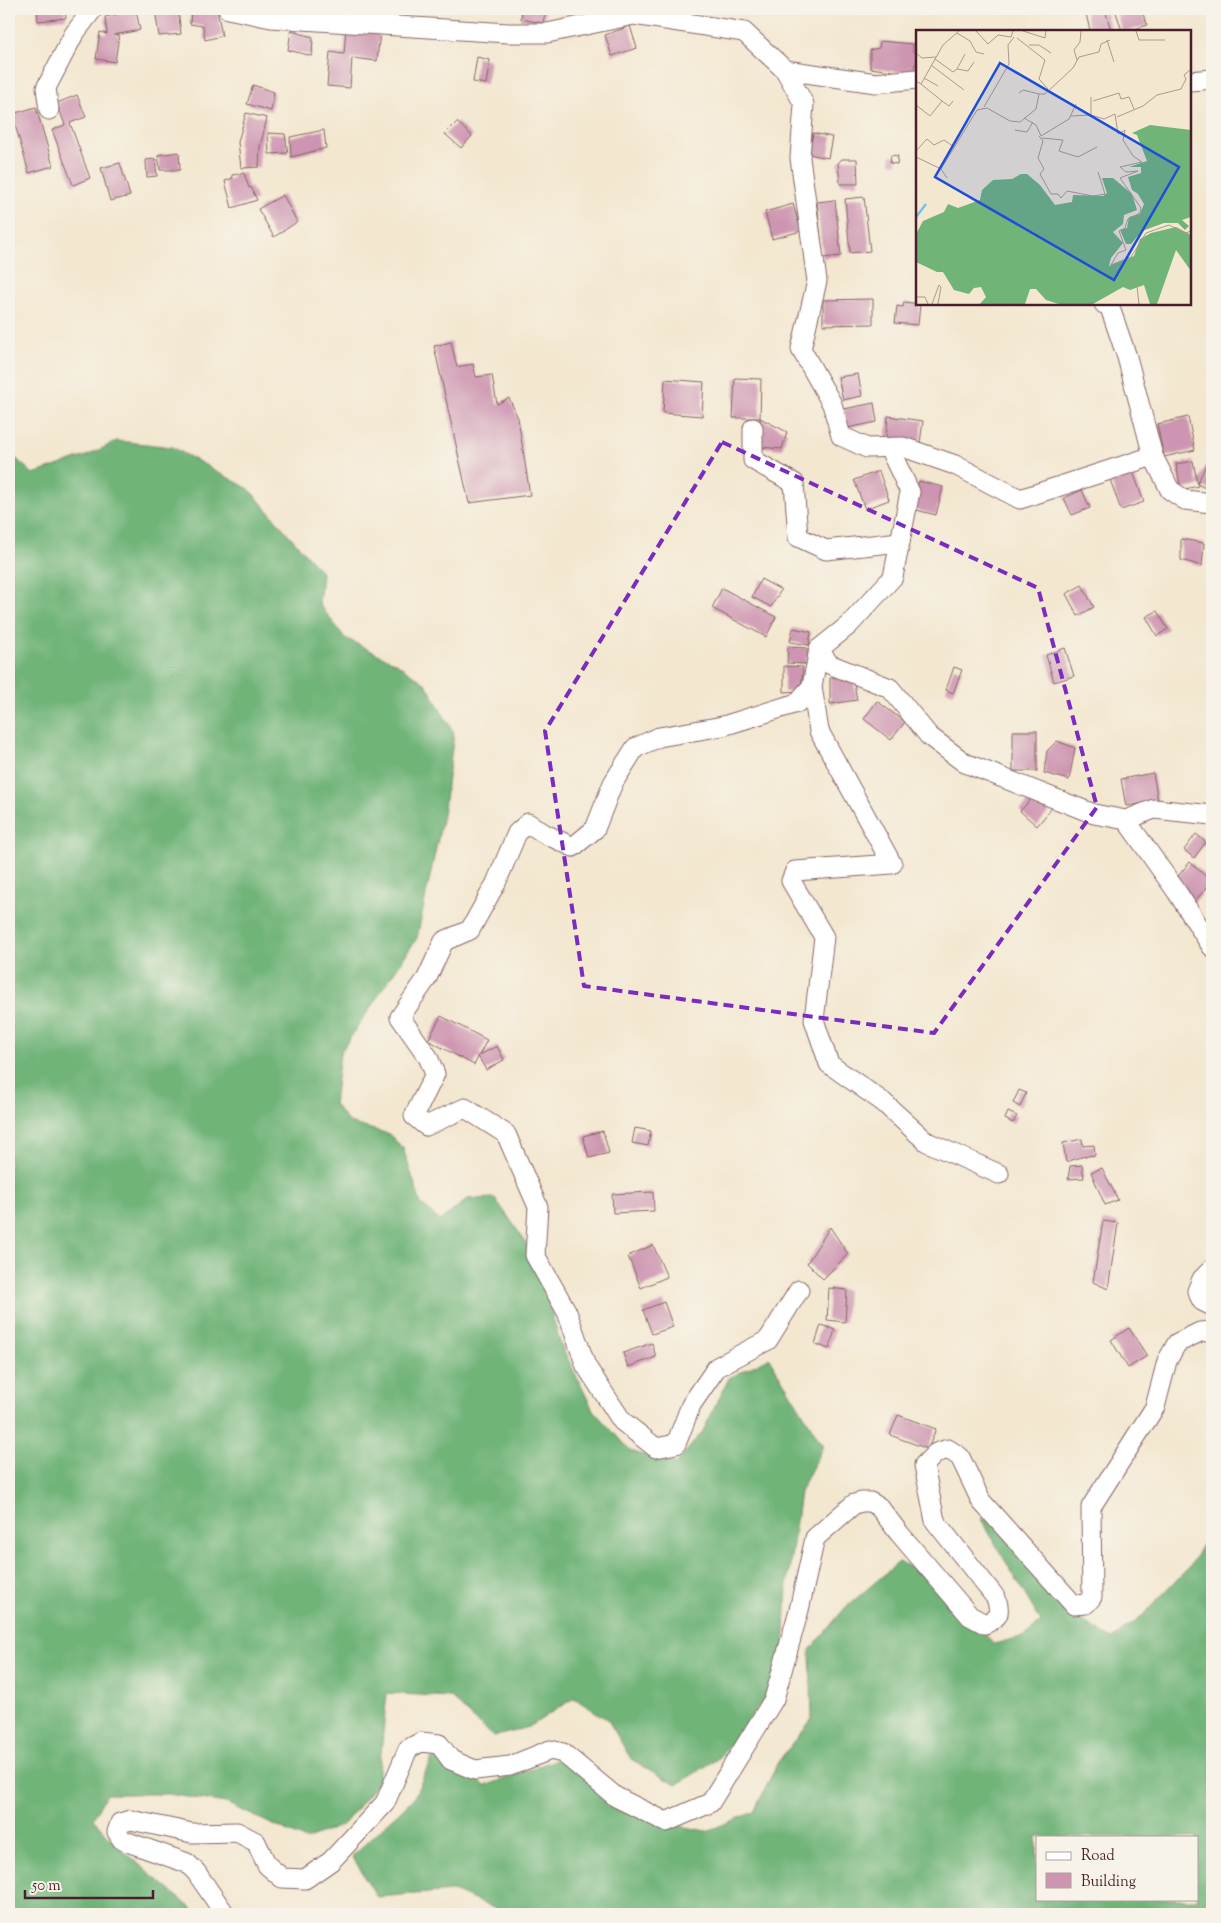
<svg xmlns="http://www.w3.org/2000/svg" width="1221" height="1923" font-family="'Sorts Mill Goudy',serif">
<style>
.forest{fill:#70b478;stroke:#5d6a52;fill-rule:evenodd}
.building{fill:#cd95b1}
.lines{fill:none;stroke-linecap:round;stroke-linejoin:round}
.minor-casing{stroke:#856565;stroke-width:21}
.minor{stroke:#fff;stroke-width:19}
.marked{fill:none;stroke:#7b2cbf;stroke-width:4;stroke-dasharray:10 6;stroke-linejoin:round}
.inset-river{fill:none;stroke:#72c2ed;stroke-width:2.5}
.inset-road{fill:none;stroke:#af978e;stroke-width:1}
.view{fill:#1d4ed8;fill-opacity:0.15;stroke:#1d4ed8;stroke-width:2.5}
.inset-edge{fill:none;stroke:#4a1f2b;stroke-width:2.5}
</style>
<rect width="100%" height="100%" fill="#f7f3e8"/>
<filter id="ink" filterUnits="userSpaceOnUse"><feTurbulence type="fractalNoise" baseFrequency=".02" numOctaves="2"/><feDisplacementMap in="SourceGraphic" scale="10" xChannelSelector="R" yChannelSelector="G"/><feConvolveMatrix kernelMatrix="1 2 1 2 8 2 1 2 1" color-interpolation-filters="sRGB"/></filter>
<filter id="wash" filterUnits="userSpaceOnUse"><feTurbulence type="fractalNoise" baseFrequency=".0096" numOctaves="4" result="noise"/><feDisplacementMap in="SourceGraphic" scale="20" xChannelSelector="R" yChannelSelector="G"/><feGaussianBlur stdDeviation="1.12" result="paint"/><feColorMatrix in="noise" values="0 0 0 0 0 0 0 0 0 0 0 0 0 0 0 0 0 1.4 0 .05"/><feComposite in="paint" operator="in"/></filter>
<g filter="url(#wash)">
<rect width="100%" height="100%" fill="#f3e7d0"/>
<g class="forest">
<polygon points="117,441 172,447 249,489 322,573 319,604 345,638 396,663 426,684 454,733 443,815 417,938 340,1053 334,1104 349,1123 389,1134 403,1148 421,1204 440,1221 468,1199 495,1198 536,1257 560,1343 593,1410 630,1451 676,1464 703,1431 729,1378 769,1358 823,1446 800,1492 787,1587 783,1675 719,1758 676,1785 631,1759 608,1720 574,1698 529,1727 493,1737 450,1697 387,1693 378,1782 344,1824 306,1840 226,1803 168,1794 106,1794 93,1819 121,1849 198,1914 9,1914 9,452 33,474 89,455"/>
<path d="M 981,1519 L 997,1521 L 1078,1618 L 1112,1639 L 1142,1616 L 1191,1565 L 1212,1526 L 1212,1914 L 508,1914 L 453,1891 L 377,1897 L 352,1856 L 414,1798 L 438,1744 L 485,1786 L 577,1752 L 612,1800 L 659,1822 L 707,1831 L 754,1812 L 778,1762 L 812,1719 L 810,1650 L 845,1608 L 899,1562 L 929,1575 L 994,1644 L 1025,1636 L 1041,1622 ZM 1037,1837 L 1197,1837 L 1197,1899 L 1037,1899 Z"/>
</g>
<g id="blocks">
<g class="building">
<polygon points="37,9 65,9 66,18 38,21"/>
<polygon points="178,9 181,34 159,36 155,10"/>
<polygon points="191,9 217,9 222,36 205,40 203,26 190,24"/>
<polygon points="522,9 546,9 543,23 521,19"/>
<polygon points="1085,9 1105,9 1111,31 1090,31"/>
<polygon points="1115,9 1141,9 1147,25 1129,31 1122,31"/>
<polygon points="136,10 140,30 114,35 119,35 115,62 96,59 100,32 107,34 105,17"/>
<polygon points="630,26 637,48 612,56 605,35"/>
<polygon points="346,27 380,31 377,61 352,58 350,88 327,86 330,52 344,54"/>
<polygon points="291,31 313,37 312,56 288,50"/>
<polygon points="880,41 913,44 913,52 917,53 917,64 915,64 914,74 870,68 870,50 879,48"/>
<polygon points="477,57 490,60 486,84 473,82"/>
<polygon points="253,85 274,92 271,111 247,104"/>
<polygon points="77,95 86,117 70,123 90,178 73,185 52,130 65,125 57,103"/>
<polygon points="36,107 53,166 29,173 12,114"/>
<polygon points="246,113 267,118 260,147 259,167 241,168 238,142"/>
<polygon points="457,122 472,136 461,148 445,134"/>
<polygon points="324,130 326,148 291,157 290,137"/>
<polygon points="268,133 285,134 288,153 269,154"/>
<polygon points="813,133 832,137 828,158 809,154"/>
<polygon points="179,152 180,170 160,170 158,155"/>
<polygon points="891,155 898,156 897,164 890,163"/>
<polygon points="155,159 157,176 147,177 146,160"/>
<polygon points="842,159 857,159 858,184 840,184 838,163"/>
<polygon points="120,163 130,196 110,201 101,168"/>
<polygon points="244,173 249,188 251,187 257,200 232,208 225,181 233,178 232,175"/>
<polygon points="283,195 297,222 274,237 258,209"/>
<polygon points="864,197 870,251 850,253 845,199"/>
<polygon points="835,200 841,256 823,258 817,202"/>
<polygon points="793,204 801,231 772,239 765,212"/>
<polygon points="873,299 873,324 823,325 823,300"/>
<polygon points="904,302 920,304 918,325 895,323 897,306 903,307"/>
<polygon points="451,342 457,367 473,364 476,377 492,375 497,404 509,398 518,418 530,495 469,503 434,346"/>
<polygon points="858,374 862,396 843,400 838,377"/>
<polygon points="735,378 761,379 760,418 733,418"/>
<polygon points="665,379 704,382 702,416 663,413"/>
<polygon points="874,403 877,422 847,428 844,409"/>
<polygon points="888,416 923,421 920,443 886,438"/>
<polygon points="1188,417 1195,450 1164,457 1157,424"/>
<polygon points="760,418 787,432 782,449 761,447"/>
<polygon points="1212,452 1212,491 1197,484"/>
<polygon points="1193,461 1198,486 1181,490 1176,464"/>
<polygon points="1131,466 1144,502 1121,510 1108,474"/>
<polygon points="879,471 889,500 865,509 854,480"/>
<polygon points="919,481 943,487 936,515 912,509"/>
<polygon points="1082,490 1090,508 1072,515 1064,498"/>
<polygon points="1181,539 1204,543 1202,566 1181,560"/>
<polygon points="761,579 781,590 771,607 752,597"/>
<polygon points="1082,585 1094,607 1078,616 1066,594"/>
<polygon points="722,588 776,617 766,637 712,608"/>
<polygon points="1157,611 1168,629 1157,636 1146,617"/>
<polygon points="793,628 811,632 809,645 790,642"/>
<polygon points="788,647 807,648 807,664 787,663"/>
<polygon points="1065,648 1074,676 1054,682 1046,655"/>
<polygon points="784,666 803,667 801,691 784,692"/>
<polygon points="954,667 962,670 953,693 946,690"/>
<polygon points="853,677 857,700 830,704 830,678"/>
<polygon points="877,701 905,722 891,740 864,719"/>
<rect x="1013" y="731" width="24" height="40"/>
<polygon points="1057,741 1075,748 1069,780 1044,773 1047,751"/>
<polygon points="1153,773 1158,801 1126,806 1121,779"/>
<polygon points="1036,794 1052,808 1037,826 1020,811"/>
<polygon points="1196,834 1206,842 1194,858 1184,850"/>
<polygon points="1190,862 1212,882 1194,902 1173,882"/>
<polygon points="441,1016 487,1040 474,1065 428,1040"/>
<polygon points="497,1046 504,1060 486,1070 478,1056"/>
<polygon points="1019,1090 1026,1093 1020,1107 1013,1103"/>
<polygon points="1008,1112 1017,1116 1013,1123 1005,1119"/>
<polygon points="635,1128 651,1131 648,1146 632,1143"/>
<polygon points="603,1131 609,1153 589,1158 583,1136"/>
<polygon points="1082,1139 1083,1146 1094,1145 1095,1155 1081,1157 1066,1162 1063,1143"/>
<polygon points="1082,1165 1084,1178 1068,1179 1070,1166"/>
<polygon points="1102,1168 1118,1200 1105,1205 1091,1172"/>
<polygon points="653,1192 654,1211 613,1213 612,1194"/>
<polygon points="1103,1221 1118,1223 1108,1289 1093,1282"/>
<polygon points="830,1227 848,1254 823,1279 807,1263"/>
<polygon points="653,1245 667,1277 641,1288 628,1256"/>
<polygon points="829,1288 847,1290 845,1322 827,1320"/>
<polygon points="664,1302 673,1327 652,1334 643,1310"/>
<polygon points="821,1325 835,1330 829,1349 815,1344"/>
<polygon points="1129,1328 1147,1356 1128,1368 1111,1340"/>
<polygon points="652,1343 656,1357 628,1367 623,1353"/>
<polygon points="898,1415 936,1429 928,1449 890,1435"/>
</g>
</g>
</g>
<g filter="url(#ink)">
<use href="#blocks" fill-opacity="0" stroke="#856565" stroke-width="1"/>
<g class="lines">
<g class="minor-casing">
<g id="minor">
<polyline points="228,9 271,18 508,33 547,33 634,15 744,32 785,70 804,104 800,158 817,281 801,349 832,404 841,436 867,448 903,447 955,465 1020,499 1153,456 1170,490 1185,500 1212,503"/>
<polyline points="785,70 876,83 917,79"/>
<polyline points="1190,81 1212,79"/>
<polyline points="49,110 46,88 74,34 93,9"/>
<polyline points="1104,304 1109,305 1127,357 1153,456"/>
<polyline points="753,428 753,460 794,483 798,537 826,550 900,542"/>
<polyline points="889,448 910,492 893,577 849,625 819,649 829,664 890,688 929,736 965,763 1094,814 1126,820 1154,809 1212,815"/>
<polyline points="812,686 819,731 892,864 795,871 791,881 824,937 814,1020 829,1064 883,1102 927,1142 999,1174"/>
<polyline points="1126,820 1177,892 1212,947"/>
<polyline points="1212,1269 1202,1279 1197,1291 1202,1301 1212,1306"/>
<polyline points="799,1290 768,1340 717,1367 691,1405 676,1444 656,1448 622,1421 586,1366 567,1312 535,1255 538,1207 506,1134 465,1108 426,1126 414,1116 435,1074 428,1057 400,1017 427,978 444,941 470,930 496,883 517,833 528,823 545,834 573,847 595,829 613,783 635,748 659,737 723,726 797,703 812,686 819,649"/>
<path d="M 225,1914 L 196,1872 L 187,1863 L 122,1840 L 117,1832 L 120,1823 L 131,1820 L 192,1833 L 237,1832 L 256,1842 L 267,1865 L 282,1878 L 305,1879 L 331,1861 L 385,1803 L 408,1749 L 421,1742 L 439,1744 L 451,1760 L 475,1770 L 510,1766 L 550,1750 L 563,1753 L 616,1797 L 666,1822 L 710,1803 L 774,1699 L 799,1610 L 815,1538 L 854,1504 L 862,1502 L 870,1502 L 879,1507 L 899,1533 L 970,1616 L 985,1624 C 999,1618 1001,1613 996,1598 L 935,1521 L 924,1465 L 936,1453 L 948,1449 L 960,1457 L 981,1501 L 1074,1605 L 1086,1604 L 1092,1597 L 1091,1507 L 1155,1407 L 1167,1361 L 1177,1343 L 1200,1332 L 1212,1331"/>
</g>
</g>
<use href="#minor" class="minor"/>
</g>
</g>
<path class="marked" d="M 722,442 L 1038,588 L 1097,807 L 934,1033 L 584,986 L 545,731 Z"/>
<g transform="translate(916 30)">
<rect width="275" height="275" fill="#f3e7d0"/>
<path d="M 234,95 L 275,100 L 275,187 L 266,190 L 273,196 L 269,200 L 262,193 L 248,193 L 226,201 L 215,214 L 210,214 L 204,200 L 211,198 L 213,187 L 224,184 L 228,174 L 222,164 L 216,160 L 212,147 L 225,143 L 225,137 L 213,137 L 231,131 L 221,105 L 216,103 ZM 105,144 L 111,144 L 124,155 L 139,175 L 156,172 L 157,165 L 187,166 L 191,163 L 186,148 L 197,148 L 216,164 L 221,180 L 208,185 L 207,194 L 197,202 L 207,213 L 195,228 L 193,236 L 218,226 L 224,209 L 235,203 L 260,197 L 275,205 L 275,241 L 260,220 L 241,274 L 234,274 L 228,255 L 214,260 L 207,257 L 177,274 L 143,274 L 130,270 L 120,259 L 114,259 L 109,274 L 64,274 L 70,267 L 65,257 L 58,258 L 53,264 L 38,260 L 27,242 L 21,242 L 0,232 L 0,204 L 7,191 L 28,182 L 32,174 L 42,178 L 64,170 L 66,160 L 77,150 L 96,149 Z" fill="#70b478"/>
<path class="inset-river" d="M 0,187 L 10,174"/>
<path class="inset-road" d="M 60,1 L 72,14 L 82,5 L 95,7 L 97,1M 107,1 L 129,8 L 130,1M 220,1 L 223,10 L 249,10M 41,3 L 54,11 L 60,22 L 68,24M 101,8 L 129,30 L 123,49 L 132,59M 191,10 L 198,32M 113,15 L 123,15 L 135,23M 0,23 L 6,28 L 20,27M 19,29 L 37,42 L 41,39 L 52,41 L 58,32M 161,30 L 158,20 L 164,12 L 165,1M 15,35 L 48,60M 41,39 L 49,24M 8,48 L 22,56M 0,51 L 5,54 L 27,15 L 43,1M 103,63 L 107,60 L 123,64M 175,67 L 175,85M 26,71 L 33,76 L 37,71M 177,71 L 203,63 L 205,69 L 213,67 L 218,79M 0,75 L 14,86 L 26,71 L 5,54M 68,77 L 93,34 L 92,15 L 98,7M 155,86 L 175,85 L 188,89 L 199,84 L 202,104 L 209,100 L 207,110 L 217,126 L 226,132 L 204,137 L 210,142 L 222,141 L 204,148 L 225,178 L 224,183 L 212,189 L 209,198 L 203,201 L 210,220 L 202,223 L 195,235 L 215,227 L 230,203 L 253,195 L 270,203 L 275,201M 201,87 L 227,76 L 241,65 L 265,59 L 270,49 L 268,45 L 274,40M 108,88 L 120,95 L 125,106 L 153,89 L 160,74M 99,100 L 111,102 L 117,92M 123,106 L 127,111 L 122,128 L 128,139 L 124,144 L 135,164 L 142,164 L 145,168 L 151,161 L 177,166 L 189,164 L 182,142M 126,108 L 147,110 L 143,121 L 162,127 L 181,117M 0,121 L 11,109 L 18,115 L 28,110 L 38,117M 0,127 L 25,139 L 31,148M 25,139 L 61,80 L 71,78 L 94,91 L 104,92 L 120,79 L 123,64 L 129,64 L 157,38 L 163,27 L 183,22 L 185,14 L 194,10M 213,246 L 221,256 L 223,274M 0,267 L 9,267 L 12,274M 16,274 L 23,255 L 25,257 L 22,274"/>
<path class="view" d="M 84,33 L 263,137 L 198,250 L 19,147 Z"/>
<rect width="275" height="275" class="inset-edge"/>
</g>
<rect width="1221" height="1923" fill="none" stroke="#f7f3e8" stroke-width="30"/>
<rect x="1036" y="1836" width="162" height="65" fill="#f7f3e8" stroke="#b29e9c"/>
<rect x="1046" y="1852" width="25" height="8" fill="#ffffff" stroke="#b29e9c"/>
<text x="1081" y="1860" font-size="15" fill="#4a1f2b">Road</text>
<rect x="1046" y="1873" width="25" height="15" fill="#cd95b1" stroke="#b29e9c"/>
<text x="1081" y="1886" font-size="15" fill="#4a1f2b">Building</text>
<path d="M25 1890v8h128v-8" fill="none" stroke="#4a1f2b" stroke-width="2.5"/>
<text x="32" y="1890" font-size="15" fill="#4a1f2b" stroke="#f7f3e8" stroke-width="4" paint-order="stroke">50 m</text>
</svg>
